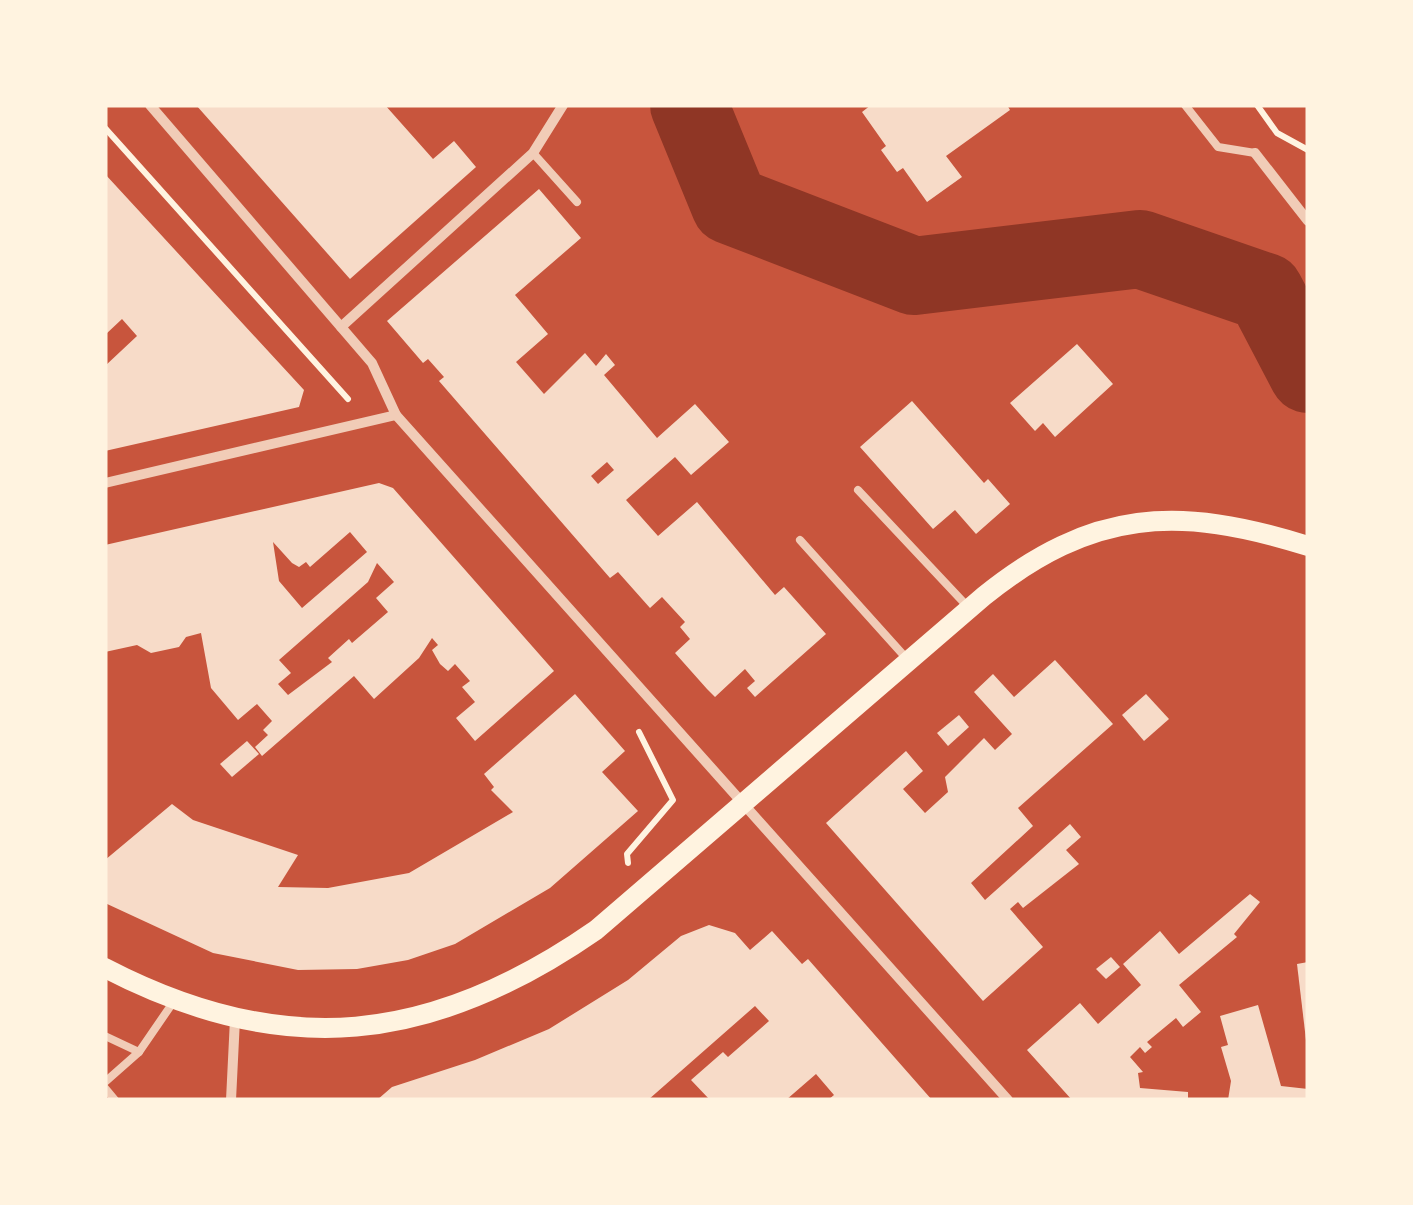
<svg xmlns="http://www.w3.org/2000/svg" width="1413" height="1205" font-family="Barlow,sans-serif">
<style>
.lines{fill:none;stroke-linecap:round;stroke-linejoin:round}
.river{stroke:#8f3625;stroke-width:78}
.building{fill:#f7dbc8;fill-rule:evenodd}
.path{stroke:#fff3e0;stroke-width:6}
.service{stroke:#f1ccb7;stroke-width:8}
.minor{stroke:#f1ccb7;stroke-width:10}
.secondary{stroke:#fff3e0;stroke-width:20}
</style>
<rect width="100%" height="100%" fill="#c8553d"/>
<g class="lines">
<polyline class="river" points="689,105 730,205 914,276 1140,249 1265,292 1308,374"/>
</g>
<g class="building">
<polygon points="196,105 385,105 433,159 454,141 476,167 350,279"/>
<polygon points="871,105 1007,105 1010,110 946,156 962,177 927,202 903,168 897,172 881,150 886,146 862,112"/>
<polygon points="105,174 304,390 299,407 105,451 105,366 137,336 122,319 105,335"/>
<path d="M 539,189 L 581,238 L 515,295 L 548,334 L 516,362 L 544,394 L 585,353 L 596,366 L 606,354 L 615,365 L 604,375 L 657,438 L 695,404 L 729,442 L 691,475 L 675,457 L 626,500 L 658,536 L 697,502 L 775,595 L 784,587 L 826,634 L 755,697 L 747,688 L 755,681 L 745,669 L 715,697 L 707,689 L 675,653 L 690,639 L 680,627 L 685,622 L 662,597 L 650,608 L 618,572 L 610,578 L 439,381 L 444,377 L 428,359 L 423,363 L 387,321 ZM 607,462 L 614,470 L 598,484 L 591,476 Z"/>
<polygon points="1077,344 1113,384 1055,437 1043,423 1035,431 1010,403"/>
<polygon points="912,401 984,483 988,479 1010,504 976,534 955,510 933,529 860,447"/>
<path d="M 379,483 L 393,488 L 554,671 L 475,741 L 456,718 L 475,702 L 462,687 L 470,681 L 455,664 L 448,671 L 440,664 L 432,650 L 438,645 L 432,638 L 419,658 L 374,699 L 354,676 L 262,756 L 255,747 L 268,735 L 263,730 L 272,721 L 257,704 L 238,720 L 211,688 L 201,633 L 186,637 L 179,647 L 151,653 L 137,645 L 105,652 L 105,545 ZM 350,532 L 367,552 L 302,608 L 279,581 L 273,542 L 292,563 L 299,567 L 306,562 L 310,567 ZM 377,563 L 394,582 L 376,598 L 388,612 L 352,643 L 349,639 L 328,658 L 332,662 L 288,695 L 278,684 L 291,673 L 279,660 L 368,582 Z"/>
<polygon points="1055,660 1113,724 1018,808 1033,826 971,883 985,900 1070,824 1081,837 1066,850 1079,864 1023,908 1018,902 1010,909 1043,947 983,1001 826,823 906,751 923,771 903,789 925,813 948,792 945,777 984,738 995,750 1012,734 974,692 993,674 1014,697"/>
<polygon points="575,694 625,751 602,772 638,811 550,888 455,944 408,960 357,969 298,970 213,953 105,903 105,860 172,804 193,820 298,855 278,887 328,888 409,873 513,812 491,790 494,787 484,774"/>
<polygon points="1146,694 1169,719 1144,741 1122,715"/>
<polygon points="959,715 969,727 948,746 937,733"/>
<polygon points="247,741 259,754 232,777 220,764"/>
<polygon points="1250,894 1260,902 1234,934 1237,937 1179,985 1201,1012 1183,1027 1176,1018 1147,1042 1152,1047 1145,1053 1140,1047 1130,1057 1143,1072 1138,1073 1140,1088 1188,1092 1188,1100 1072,1100 1027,1050 1080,1003 1098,1024 1141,985 1123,964 1160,931 1179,954"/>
<polygon points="709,925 735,933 750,950 772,931 802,964 808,959 932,1100 828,1100 834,1095 816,1074 786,1100 710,1100 691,1080 723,1052 728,1057 769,1021 755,1006 648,1100 377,1100 392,1087 475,1060 549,1029 628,980 681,936"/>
<polygon points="1111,957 1120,967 1106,979 1096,969"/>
<polygon points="1308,962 1308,1039 1306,1040 1297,964"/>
<polygon points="1258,1005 1281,1086 1308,1089 1308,1100 1228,1100 1231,1081 1221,1047 1228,1045 1220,1016"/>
</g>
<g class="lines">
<g class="path">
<polyline points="1257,105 1277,133 1308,150"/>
<polyline points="105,128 348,399"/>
<polyline points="628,863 627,854 673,800 639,732"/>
</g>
<g class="service">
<polyline points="1185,105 1218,147 1255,153"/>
<polyline points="533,153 577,202"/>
<polyline points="858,490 968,607"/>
<polyline points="800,540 907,659"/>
<polyline points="105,1036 139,1052"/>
<polyline points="105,1082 139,1052 174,1001"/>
<polyline points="105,1088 115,1100"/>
</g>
<g class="minor">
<polyline points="150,105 372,363 396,415 1008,1100"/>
<polyline points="1255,153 1308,221"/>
<polyline points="341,327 533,153 563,105"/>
<polyline points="105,483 396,415"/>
<polyline points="231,1100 235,1019"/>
</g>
<path class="secondary" d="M 105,968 C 284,1061 432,1044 596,930 L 984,596 C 1092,509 1178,505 1308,546"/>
</g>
<rect width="1413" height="1205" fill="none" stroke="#fff3e0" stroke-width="215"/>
</svg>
